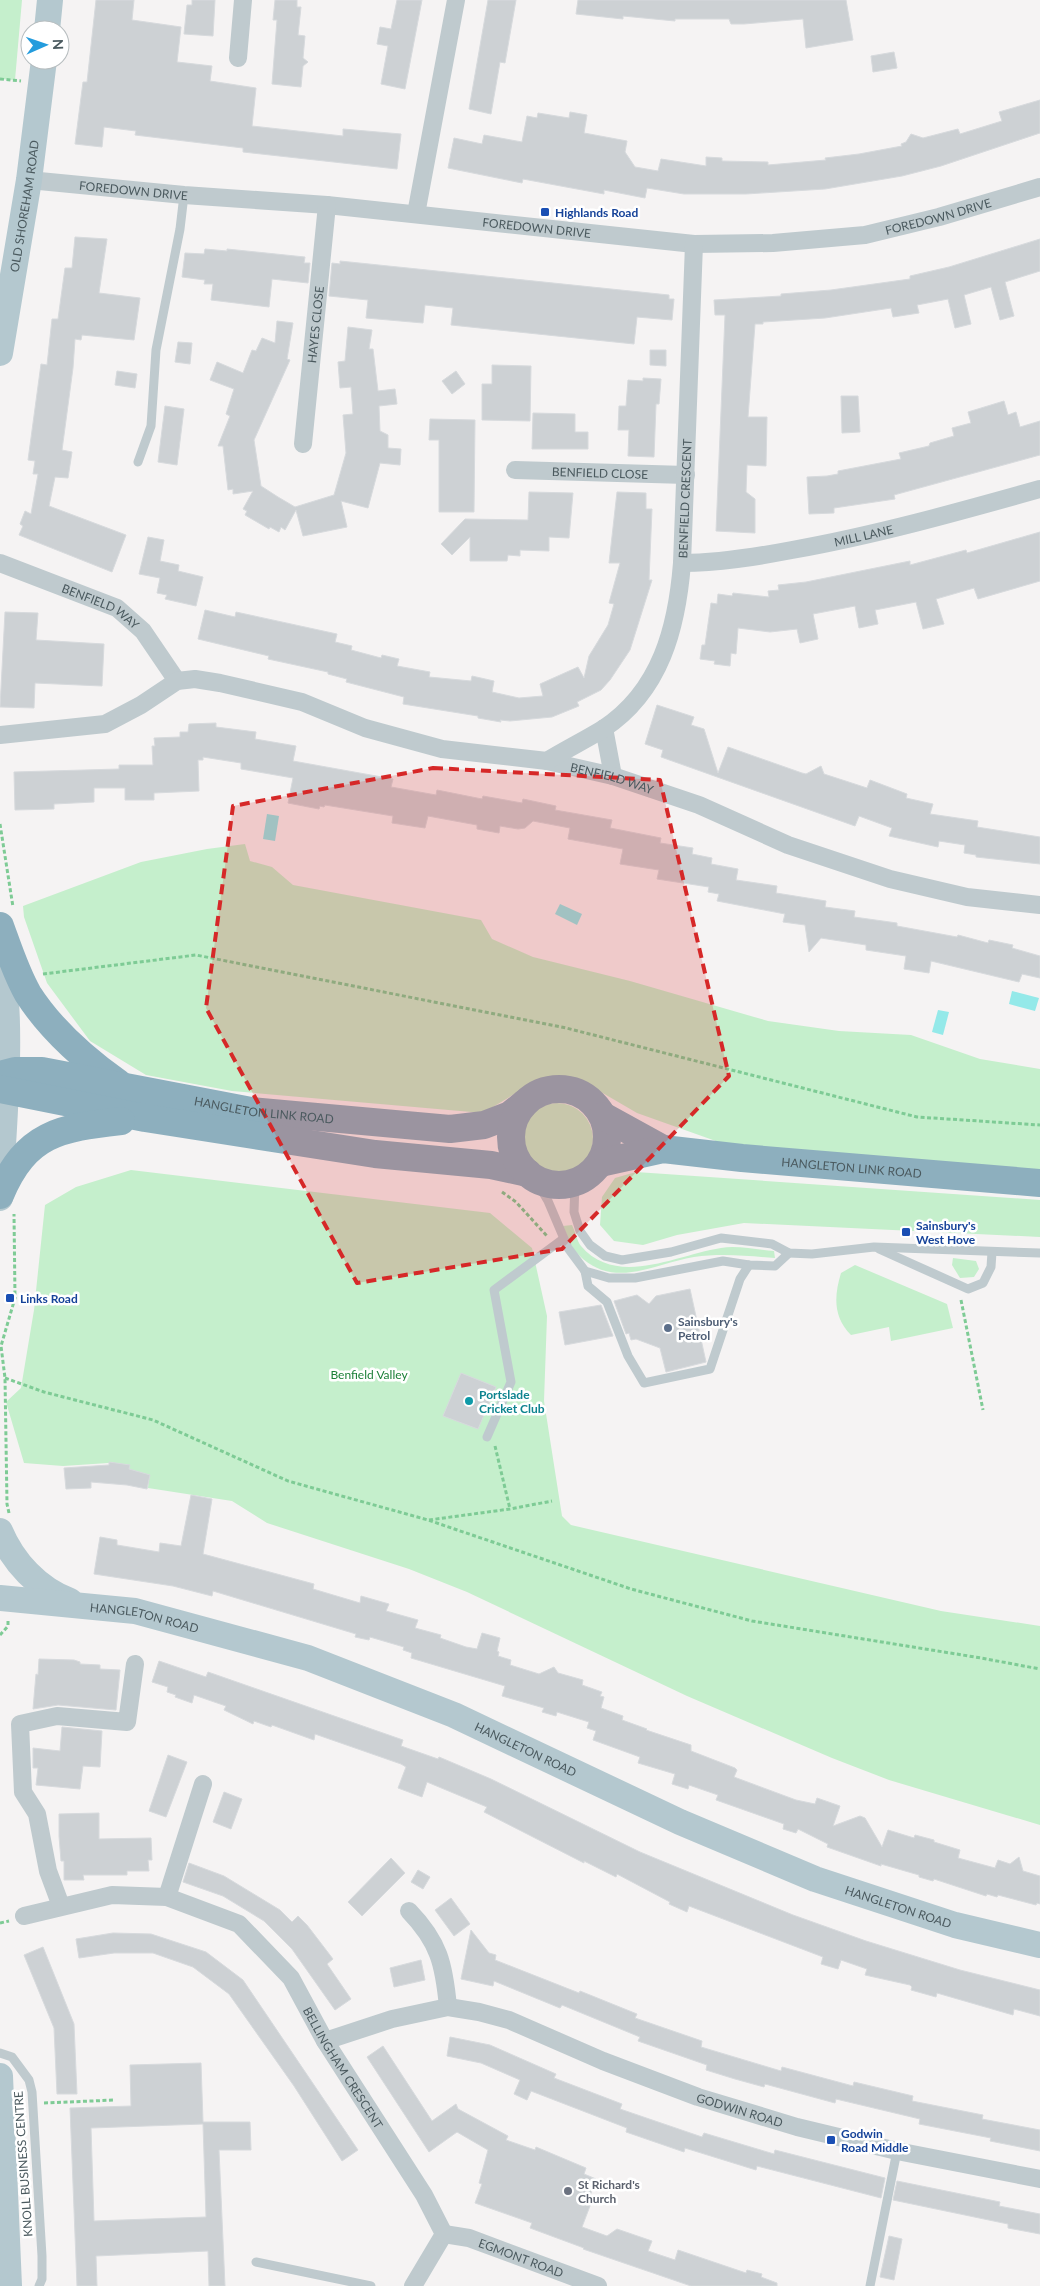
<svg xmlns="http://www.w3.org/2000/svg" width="1040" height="2286" font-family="Lato,sans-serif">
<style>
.green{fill:#c5efcc}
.water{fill:#94e9e9}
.building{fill:#cdd1d4;stroke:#d7dadd;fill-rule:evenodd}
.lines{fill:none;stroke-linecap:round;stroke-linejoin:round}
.path{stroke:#7ecb95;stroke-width:3;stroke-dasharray:4 2.5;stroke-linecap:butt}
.lane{stroke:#bfcace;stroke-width:9}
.street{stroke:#bfcace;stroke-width:18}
.primary{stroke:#b4c8cf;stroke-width:26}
.highway{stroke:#8dafbe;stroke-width:28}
.marked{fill:#d62828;fill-opacity:0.2;stroke:#d62828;stroke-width:4;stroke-dasharray:10 6;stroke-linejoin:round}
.transit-dot{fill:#1a4fb4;stroke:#fff;stroke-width:2}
.service-dot{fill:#5c6f8a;stroke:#fff;stroke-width:2}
.culture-dot{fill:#0f9aa8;stroke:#fff;stroke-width:2}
.worship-dot{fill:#6b7280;stroke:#fff;stroke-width:2}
.labels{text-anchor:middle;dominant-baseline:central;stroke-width:5;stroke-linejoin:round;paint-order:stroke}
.street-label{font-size:12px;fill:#4b5a5f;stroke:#fff}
.transit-label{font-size:12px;font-weight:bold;fill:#164399;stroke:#fff;text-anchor:start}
.service-label{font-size:12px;font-weight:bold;fill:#4e5e75;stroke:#fff;text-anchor:start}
.park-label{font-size:12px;fill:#1d8039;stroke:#fff}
.culture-label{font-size:12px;font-weight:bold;fill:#0d838f;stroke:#fff;text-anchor:start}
.worship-label{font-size:12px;font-weight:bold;fill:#5b616d;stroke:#fff;text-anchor:start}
</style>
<rect width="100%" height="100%" fill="#f5f3f3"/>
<g class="green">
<polygon points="0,0 22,0 15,80 0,79"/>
<polygon points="245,844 250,861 272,867 293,885 481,920 492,939 533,957 630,981 768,1021 839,1031 911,1035 980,1059 1040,1069 1040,1172 727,1145 637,1113 577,1078 551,1078 521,1090 483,1113 232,1091 146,1075 90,1041 47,983 24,917 23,906 141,862 207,849"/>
<circle cx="557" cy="1139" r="36"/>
<polygon points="131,1170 490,1213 532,1248 547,1316 544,1401 562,1516 571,1525 941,1611 1040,1626 1040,1825 889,1780 832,1758 687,1696 467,1592 409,1569 267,1523 232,1501 148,1488 149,1477 129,1472 129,1468 108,1463 63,1466 24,1463 6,1402 21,1388 34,1310 45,1205 76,1187"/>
<polygon points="636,1172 1040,1200 1040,1237 744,1223 677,1235 643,1245 614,1241 600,1225 602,1197 615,1178"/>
<path d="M 572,1225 C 575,1231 577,1241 581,1246 C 617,1288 676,1255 721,1248 C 737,1245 757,1250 774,1251 L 775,1258 C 748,1256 722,1253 694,1257 C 652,1264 611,1292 575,1251 C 570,1245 567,1234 563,1226 Z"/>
<polygon points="953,1258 976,1261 979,1269 974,1277 960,1278 952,1265"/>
<path d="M 855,1265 L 947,1304 L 953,1328 L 891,1341 L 889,1327 L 851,1335 C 833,1317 834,1296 841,1273 Z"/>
</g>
<g class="water">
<polygon points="267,814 279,816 275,841 263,839"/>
<polygon points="560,904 582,914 577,925 555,914"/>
<polygon points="1012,991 1039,998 1035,1011 1009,1004"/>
<polygon points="938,1010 949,1012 943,1035 932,1032"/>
</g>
<g class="building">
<polygon points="96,0 134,0 132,20 181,27 177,62 212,66 210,81 256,88 252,126 343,136 343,129 401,134 397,169 243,152 243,148 135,135 136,131 104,127 102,147 75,144 83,82 87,82"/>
<polygon points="192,0 215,0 213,36 184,34 187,5 192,5"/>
<polygon points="275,0 297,0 297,7 301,7 298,35 305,36 303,58 308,62 303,66 301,87 272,84 277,20 273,20"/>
<polygon points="397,0 422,0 405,89 381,84 388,46 377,44 380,27 391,29"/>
<polygon points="488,0 516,0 505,63 500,62 491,114 469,109"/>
<polygon points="578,0 846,0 853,40 806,48 803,19 744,24 731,24 729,19 675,19 675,21 623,16 623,19 576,14"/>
<polygon points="894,52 897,68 873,72 871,56"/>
<polygon points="1040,100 1040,133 941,166 902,176 825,189 746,194 684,194 647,188 645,198 604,190 604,194 523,179 522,183 448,168 454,138 482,144 484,135 522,142 527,116 537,118 538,113 569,118 570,112 587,115 584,133 627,141 625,152 635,167 658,171 661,159 706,166 706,157 722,158 722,161 768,162 768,165 826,160 825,158 859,154 902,146 901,144 906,142 911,134 923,138 958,129 960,134 1002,121 999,112"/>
<polygon points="75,237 107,239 99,293 140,298 134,340 82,335 81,340 75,339 73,368 62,450 72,452 68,478 55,477 49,506 126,535 112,572 19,535 23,526 20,524 25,511 31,514 38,474 33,474 35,461 28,460 41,364 47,365 52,319 58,319 65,268 72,268"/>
<polygon points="1040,239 1040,271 1005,282 1014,316 1000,320 991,287 964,295 971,324 955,328 948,299 917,305 919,313 893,317 891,308 825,318 763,322 763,324 755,324 748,417 767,417 766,466 747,465 746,492 755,499 755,533 716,531 725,315 715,315 714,300 781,296 781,294 831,290 910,279 910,276 949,267"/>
<polygon points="205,249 227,251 227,249 305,257 304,263 310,263 308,283 272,279 269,307 211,300 213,284 204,284 205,280 182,277 185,253 204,254"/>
<polygon points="340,261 669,295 669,299 674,299 672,320 637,317 634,344 451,325 453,308 425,305 423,323 366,318 368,300 329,296 332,263 340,264"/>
<polygon points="277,321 293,323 287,359 290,360 254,440 261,486 278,497 295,507 334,495 346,453 343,415 353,414 351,387 340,388 338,362 345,361 348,327 372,330 369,349 373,349 378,391 395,389 397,404 379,406 380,431 388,435 388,448 401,449 400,465 380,463 368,508 341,501 347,527 303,536 296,510 285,530 281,527 279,532 270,527 269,529 245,515 247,511 243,509 253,491 233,494 233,489 228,490 223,446 218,446 230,416 226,414 234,389 210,380 217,362 243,373 252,350 256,351 262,338 275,343"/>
<polygon points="178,342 192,343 190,364 175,362"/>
<polygon points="650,350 666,350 666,366 650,365"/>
<polygon points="492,365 531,366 530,421 482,420 482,384 492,384"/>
<polygon points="117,371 137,374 135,388 115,385"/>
<polygon points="456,371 465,384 452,394 442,381"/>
<polygon points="643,378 661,379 659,404 656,404 654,457 628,456 629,430 618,430 619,406 626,406 628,380 643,381"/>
<polygon points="841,396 858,396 860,432 842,433"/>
<polygon points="1004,401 1008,415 1016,412 1020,427 1040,421 1040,455 894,495 895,499 834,508 834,513 809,514 807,477 827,476 838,474 838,471 901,459 899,453 929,446 930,443 954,436 952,428 971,423 968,412"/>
<polygon points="165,406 184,409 177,465 158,462"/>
<polygon points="533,413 575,414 575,432 588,432 588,449 532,449"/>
<polygon points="430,419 475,420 474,512 439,512 439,440 429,440"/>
<polygon points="529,492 573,493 569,538 549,537 549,551 520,550 520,556 508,555 507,561 470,561 470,537 452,555 441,544 465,519 528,520"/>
<polygon points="617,492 646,493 646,509 652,509 649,580 652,580 630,650 610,680 601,690 577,702 579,706 552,717 510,721 500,720 501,722 478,718 478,716 403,704 404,697 346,682 347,679 328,674 328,672 268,659 269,656 198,639 205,610 235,617 236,612 337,634 335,642 352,646 351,650 381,658 382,655 399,659 397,666 430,672 429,677 471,681 472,676 494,681 492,692 519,698 543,696 540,684 578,667 584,678 589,656 608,625 614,604 609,603 620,563 609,563"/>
<polygon points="1040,532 1040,581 978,599 974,588 936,599 944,624 923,629 916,602 875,610 878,624 859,628 855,606 813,614 818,639 800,643 797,629 770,632 738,628 736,654 731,653 730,666 714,664 715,661 700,659 702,645 705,645 711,603 717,604 718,594 732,596 733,593 769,597 768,591 779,590 778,585 806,582 910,561 910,565 966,550 967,553"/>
<polygon points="148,537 164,540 160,561 179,565 178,571 203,577 196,606 165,599 167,595 157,593 160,578 139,574"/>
<polygon points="5,612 38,613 36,640 104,644 102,686 35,683 34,708 0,707"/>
<polygon points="657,705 694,717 691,725 704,729 718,773 728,747 802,773 806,774 821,766 824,774 867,788 870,780 907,794 906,798 933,804 930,814 978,821 977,827 1040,837 1040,864 976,857 976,855 964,853 965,845 939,841 938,847 889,836 892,828 859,816 855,826 661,757 663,750 645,744"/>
<polygon points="216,723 216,727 256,732 255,739 296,746 293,761 393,779 391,787 436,795 437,790 482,799 483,796 522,803 523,799 556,806 555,810 612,820 610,828 661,838 660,843 693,848 692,854 712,858 711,864 738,869 736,880 777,886 776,893 826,901 825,907 855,911 854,917 897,923 897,926 957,937 958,935 988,943 989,940 1013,945 1012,948 1040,956 1040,978 1022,974 1019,982 931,961 929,973 904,969 906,956 866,950 866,945 821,938 809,952 805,925 783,922 785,914 717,901 719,894 708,892 709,887 657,879 659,870 620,864 623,849 568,839 570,828 533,821 525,828 518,829 500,826 499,833 477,829 477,825 428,816 425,828 392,823 393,816 325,805 324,807 320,806 319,809 288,803 293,778 241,769 241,763 203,757 203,760 198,760 199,791 154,793 154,800 125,800 125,788 94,788 94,802 54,804 54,809 15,810 14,772 119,769 119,765 153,765 152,746 155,746 154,738 180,737 180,732 188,732 189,724"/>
<polygon points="690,1289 706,1362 666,1372 660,1348 636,1339 631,1340 629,1333 626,1334 614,1301 637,1295 649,1304 656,1296"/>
<polygon points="601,1305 613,1336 565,1345 559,1312"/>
<polygon points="461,1373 496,1387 478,1429 443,1416"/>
<polygon points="109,1462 130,1465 129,1469 150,1475 147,1489 127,1485 91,1482 91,1488 66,1489 64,1468 109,1465"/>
<polygon points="191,1495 212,1499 203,1554 314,1584 313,1589 360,1603 361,1596 389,1604 386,1611 418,1620 415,1628 441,1635 440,1638 466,1647 477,1649 482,1633 500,1638 497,1651 499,1652 498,1656 511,1660 510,1665 539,1674 554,1667 558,1673 583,1680 582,1685 602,1692 600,1696 604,1697 601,1708 623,1716 622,1720 647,1729 646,1730 691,1745 691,1751 735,1768 737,1770 734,1777 796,1800 815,1804 817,1798 840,1806 833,1826 860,1816 865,1818 882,1847 888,1830 914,1838 915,1835 934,1840 934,1842 960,1850 958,1858 995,1868 998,1860 1010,1864 1019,1857 1023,1871 1040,1876 1040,1904 1037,1903 1036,1905 998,1895 997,1897 987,1894 986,1896 934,1879 933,1881 919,1877 919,1875 881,1864 881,1866 827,1847 828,1844 798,1829 796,1833 783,1829 784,1824 716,1800 718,1795 689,1785 688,1789 672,1784 675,1774 638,1763 640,1757 593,1740 596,1731 587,1728 589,1722 557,1712 556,1716 542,1712 544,1708 502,1696 505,1686 411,1658 412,1653 403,1650 404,1647 370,1637 369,1640 355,1637 356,1634 213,1591 212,1596 173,1586 94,1574 100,1537 117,1540 117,1545 159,1552 160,1543 181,1546"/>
<polygon points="39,1659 74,1660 80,1662 80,1664 100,1665 100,1669 120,1670 116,1710 58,1705 33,1709 36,1674 38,1675"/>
<polygon points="159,1661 206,1677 208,1672 403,1740 401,1746 438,1759 439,1757 491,1779 640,1852 793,1915 866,1941 960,1970 1040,1990 1040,2016 1014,2009 1013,2015 937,1993 936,1997 911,1990 912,1987 910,1985 865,1975 867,1969 841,1960 838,1969 821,1964 823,1957 689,1906 687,1912 669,1904 670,1902 617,1874 616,1877 584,1861 584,1863 484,1812 487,1807 427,1782 422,1797 398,1788 406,1767 401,1764 315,1734 314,1740 272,1725 271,1727 254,1721 253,1724 224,1710 226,1706 194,1695 192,1703 175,1697 176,1695 167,1692 168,1687 152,1682"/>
<polygon points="62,1727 102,1731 100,1767 83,1766 80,1789 36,1785 38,1768 33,1768 33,1748 60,1751"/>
<polygon points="168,1755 187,1762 166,1817 149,1811"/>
<polygon points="224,1792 242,1799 231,1829 213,1822"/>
<polygon points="99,1813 99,1839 151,1838 152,1860 148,1860 149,1871 127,1871 127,1875 83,1875 84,1880 64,1880 64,1861 61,1861 59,1836 59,1814"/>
<polygon points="391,1858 405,1873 362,1916 348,1902"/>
<polygon points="189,1863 224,1876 280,1910 292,1922 298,1916 307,1925 333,1959 327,1964 351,1999 335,2010 292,1949 264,1921 223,1896 183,1882"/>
<polygon points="418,1870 430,1877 423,1889 411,1882"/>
<polygon points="451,1898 470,1924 454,1936 435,1910"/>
<polygon points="471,1930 489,1953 496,1955 495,1960 579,1993 580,1991 637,2014 635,2018 702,2041 701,2047 781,2071 782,2067 853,2086 854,2082 913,2096 912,2101 983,2115 982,2119 1040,2130 1040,2151 990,2141 991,2138 919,2124 920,2119 836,2099 835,2103 765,2084 764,2087 735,2079 706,2070 707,2065 638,2041 640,2037 562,2005 560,2008 494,1981 493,1986 461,1979"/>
<polygon points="113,1933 151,1934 206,1952 243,1980 358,2150 342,2161 294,2086 229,1994 193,1967 153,1953 114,1953 79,1958 76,1939"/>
<polygon points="43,1947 74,2024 77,2094 57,2094 54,2028 24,1955"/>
<polygon points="421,1960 425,1980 394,1987 390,1968"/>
<polygon points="450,2037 490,2045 556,2074 554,2078 622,2104 620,2109 702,2137 704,2133 774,2154 775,2150 885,2178 881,2198 757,2166 756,2170 685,2148 684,2152 626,2132 627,2128 531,2091 527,2100 514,2094 520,2080 481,2063 447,2056"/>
<polygon points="383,2046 432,2121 456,2104 458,2109 508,2136 506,2140 535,2150 536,2147 586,2168 584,2174 596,2179 590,2196 593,2198 582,2227 607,2236 617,2229 652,2241 648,2251 675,2260 678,2250 746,2273 747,2270 762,2274 761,2277 777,2283 777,2286 691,2286 583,2249 584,2248 530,2228 532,2223 475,2203 482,2184 479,2183 488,2150 457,2132 429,2152 367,2057"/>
<path d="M 201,2063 L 203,2122 L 250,2122 L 251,2150 L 219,2150 L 225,2286 L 209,2286 L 208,2251 L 96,2256 L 97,2286 L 77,2286 L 70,2108 L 131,2106 L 130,2065 ZM 203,2124 L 206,2217 L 94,2221 L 91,2128 Z"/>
<polygon points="897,2181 1000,2202 999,2206 1040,2214 1040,2234 1008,2228 1008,2224 893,2200"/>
<polygon points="889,2236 902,2239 894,2280 880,2277"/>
</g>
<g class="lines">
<g class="path">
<polyline points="0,79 21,81"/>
<polyline points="0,824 13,907"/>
<polyline points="43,974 196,955 566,1028 917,1117 1040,1125"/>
<polyline points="502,1192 516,1202 547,1236"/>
<polyline points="961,1300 983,1410"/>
<polyline points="5,1378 44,1392 153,1420 288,1481 428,1520 631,1589 752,1621 981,1658 1040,1669"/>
<polyline points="495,1446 510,1509"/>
<polyline points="9,1513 7,1504 5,1378 1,1346 15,1298 14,1214"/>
<polyline points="429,1520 510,1509 552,1501"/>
<polyline points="0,1635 8,1626 8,1620"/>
<polyline points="0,1923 9,1921"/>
<polyline points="44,2103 115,2100"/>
</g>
<g class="lane">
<polyline points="138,462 151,426 156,350 180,229 184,195"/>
<polyline points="535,1179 548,1201 568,1248 585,1271 609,1278 635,1278 723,1261 749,1265 775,1266 789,1253"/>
<polyline points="575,1182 574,1212 580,1231 590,1245 605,1256 622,1260 671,1252 721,1238 772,1244 789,1253 812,1254 874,1247 1040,1253"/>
<polyline points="879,1249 968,1289 983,1283 991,1267 992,1252"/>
<polyline points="585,1271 588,1286 607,1302 628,1356 644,1383 710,1369 740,1279 749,1265"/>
<polyline points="487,1437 511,1382 494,1290 563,1239"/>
<polyline points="0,2053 12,2057 29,2080 32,2092 42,2256 42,2279 39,2286"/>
<polyline points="256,2262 371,2286"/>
<polyline points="870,2286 897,2151"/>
</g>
<g class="street">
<polyline points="238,58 243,0"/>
<path id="s1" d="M 29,180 L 184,195 L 327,205 L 694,244 L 773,243 L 865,235 L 939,217 L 1040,187"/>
<polyline points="416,214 456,0"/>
<path id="s2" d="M 303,444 L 327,205"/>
<path id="s3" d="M 515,470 L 686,475"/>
<path id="s4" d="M 0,563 L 117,608 L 143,631 L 177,681"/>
<path id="s5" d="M 682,563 C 719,563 755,557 792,550 C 876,535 958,512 1040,489"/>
<polyline points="604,728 613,776"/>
<path id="s6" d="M 0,735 L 105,724 L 141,705 L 177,681 L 195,679 L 220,683 L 302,702 L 365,728 L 442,749 L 547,761 L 613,776 L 699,805 L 788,845 L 890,879 L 967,897 L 1040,905"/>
<path id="s7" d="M 547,761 C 565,750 585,740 603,729 C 661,691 677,627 682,563 L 694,244"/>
<polyline points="167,1897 203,1784"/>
<polyline points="61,1906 48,1871 37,1814 23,1792 20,1724 57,1716 127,1722 135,1664"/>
<path d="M 409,1911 C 439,1942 444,1964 448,2007"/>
<path id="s8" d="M 24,1916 L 112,1895 L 167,1897 L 239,1924 L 291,1978 L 325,2041 L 424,2195 L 444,2234 L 413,2286"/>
<path id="s9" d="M 325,2041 L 392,2019 L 448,2007 L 479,2012 L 509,2020 L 603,2061 L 698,2097 L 797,2127 L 897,2151 L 1040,2179"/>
<path id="s10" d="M 444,2234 L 469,2238 L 598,2286"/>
</g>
<g class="primary">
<polyline points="47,30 50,0"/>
<path id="s11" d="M 0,353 L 29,180 L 44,60"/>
<path d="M 0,945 C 14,1029 4,1113 0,1198"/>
<path d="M 0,1531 C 13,1562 38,1589 70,1601"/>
<path id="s12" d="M 0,1598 L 135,1611 L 308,1658 L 454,1715 L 680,1822 L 815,1879 L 955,1925 L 1040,1945"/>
<polyline points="0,2076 9,2286"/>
</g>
<g class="highway">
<path d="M 0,926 C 8,948 16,973 28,994 C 51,1030 83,1058 118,1083"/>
<path id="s13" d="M 0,1075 L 15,1071 L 42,1071 L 251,1111 L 450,1129 L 484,1125 L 510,1115 L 525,1103"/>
<polyline points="0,1089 145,1118 375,1154 491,1165 528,1173"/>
<circle cx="559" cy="1137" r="48"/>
<polyline points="603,1116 663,1149"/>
<path id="s14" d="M 600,1163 L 663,1149 L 742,1158 L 1040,1183"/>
<path d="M 0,1195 C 26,1133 60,1128 121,1121"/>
</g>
</g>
<path class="marked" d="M 433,768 L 660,780 L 729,1076 L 562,1249 L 357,1283 L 206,1008 L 233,806 Z"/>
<g class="transit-dot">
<rect x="540" y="207" width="10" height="10" rx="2.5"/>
<rect x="901" y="1227" width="10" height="10" rx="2.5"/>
<rect x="5" y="1293" width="10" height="10" rx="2.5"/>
<rect x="826" y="2135" width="10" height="10" rx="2.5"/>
</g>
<circle class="service-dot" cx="668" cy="1328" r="5"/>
<circle class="culture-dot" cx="469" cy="1401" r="5"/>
<circle class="worship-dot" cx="568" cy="2191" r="5"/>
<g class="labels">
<g class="street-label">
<text stroke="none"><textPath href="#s1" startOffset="105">FOREDOWN DRIVE</textPath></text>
<text stroke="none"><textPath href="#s11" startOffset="149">OLD SHOREHAM ROAD</textPath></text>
<text stroke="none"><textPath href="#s1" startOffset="915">FOREDOWN DRIVE</textPath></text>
<text stroke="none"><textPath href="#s1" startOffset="510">FOREDOWN DRIVE</textPath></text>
<text stroke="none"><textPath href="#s2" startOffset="120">HAYES CLOSE</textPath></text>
<text stroke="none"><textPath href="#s3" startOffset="85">BENFIELD CLOSE</textPath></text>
<text stroke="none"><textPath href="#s7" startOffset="320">BENFIELD CRESCENT</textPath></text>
<text stroke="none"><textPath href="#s5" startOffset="184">MILL LANE</textPath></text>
<text stroke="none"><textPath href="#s4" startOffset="110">BENFIELD WAY</textPath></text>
<text stroke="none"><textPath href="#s6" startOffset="638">BENFIELD WAY</textPath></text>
<text stroke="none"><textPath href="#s13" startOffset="268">HANGLETON LINK ROAD</textPath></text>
<text stroke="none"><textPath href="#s14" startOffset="254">HANGLETON LINK ROAD</textPath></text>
<text stroke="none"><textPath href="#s12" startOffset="146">HANGLETON ROAD</textPath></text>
<text stroke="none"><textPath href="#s12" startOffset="551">HANGLETON ROAD</textPath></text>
<text stroke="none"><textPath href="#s12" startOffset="956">HANGLETON ROAD</textPath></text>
<text stroke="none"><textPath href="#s8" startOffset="401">BELLINGHAM CRESCENT</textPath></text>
<text stroke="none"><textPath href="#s9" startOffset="438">GODWIN ROAD</textPath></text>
<text transform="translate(23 2164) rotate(-94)">KNOLL BUSINESS CENTRE</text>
<text stroke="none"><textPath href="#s10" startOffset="81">EGMONT ROAD</textPath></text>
</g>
<g class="transit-label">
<text x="555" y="212">Highlands Road</text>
<text x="916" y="1225">Sainsbury's<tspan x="916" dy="14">West Hove</tspan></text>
<text x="20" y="1298">Links Road</text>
<text x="841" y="2133">Godwin<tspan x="841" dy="14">Road Middle</tspan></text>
</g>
<g class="service-label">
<text x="678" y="1321">Sainsbury's<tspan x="678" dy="14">Petrol</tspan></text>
</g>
<g class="park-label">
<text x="369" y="1374">Benfield Valley</text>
</g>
<g class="culture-label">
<text x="479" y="1394">Portslade<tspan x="479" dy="14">Cricket Club</tspan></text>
</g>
<g class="worship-label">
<text x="578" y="2184">St Richard's<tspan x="578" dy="14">Church</tspan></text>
</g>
</g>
<g transform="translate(45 45) rotate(88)"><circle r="24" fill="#ffffff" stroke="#b7bdbf"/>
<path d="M0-4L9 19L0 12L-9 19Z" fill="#249cdd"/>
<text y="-8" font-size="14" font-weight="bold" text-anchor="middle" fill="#4b5a5f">N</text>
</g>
</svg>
